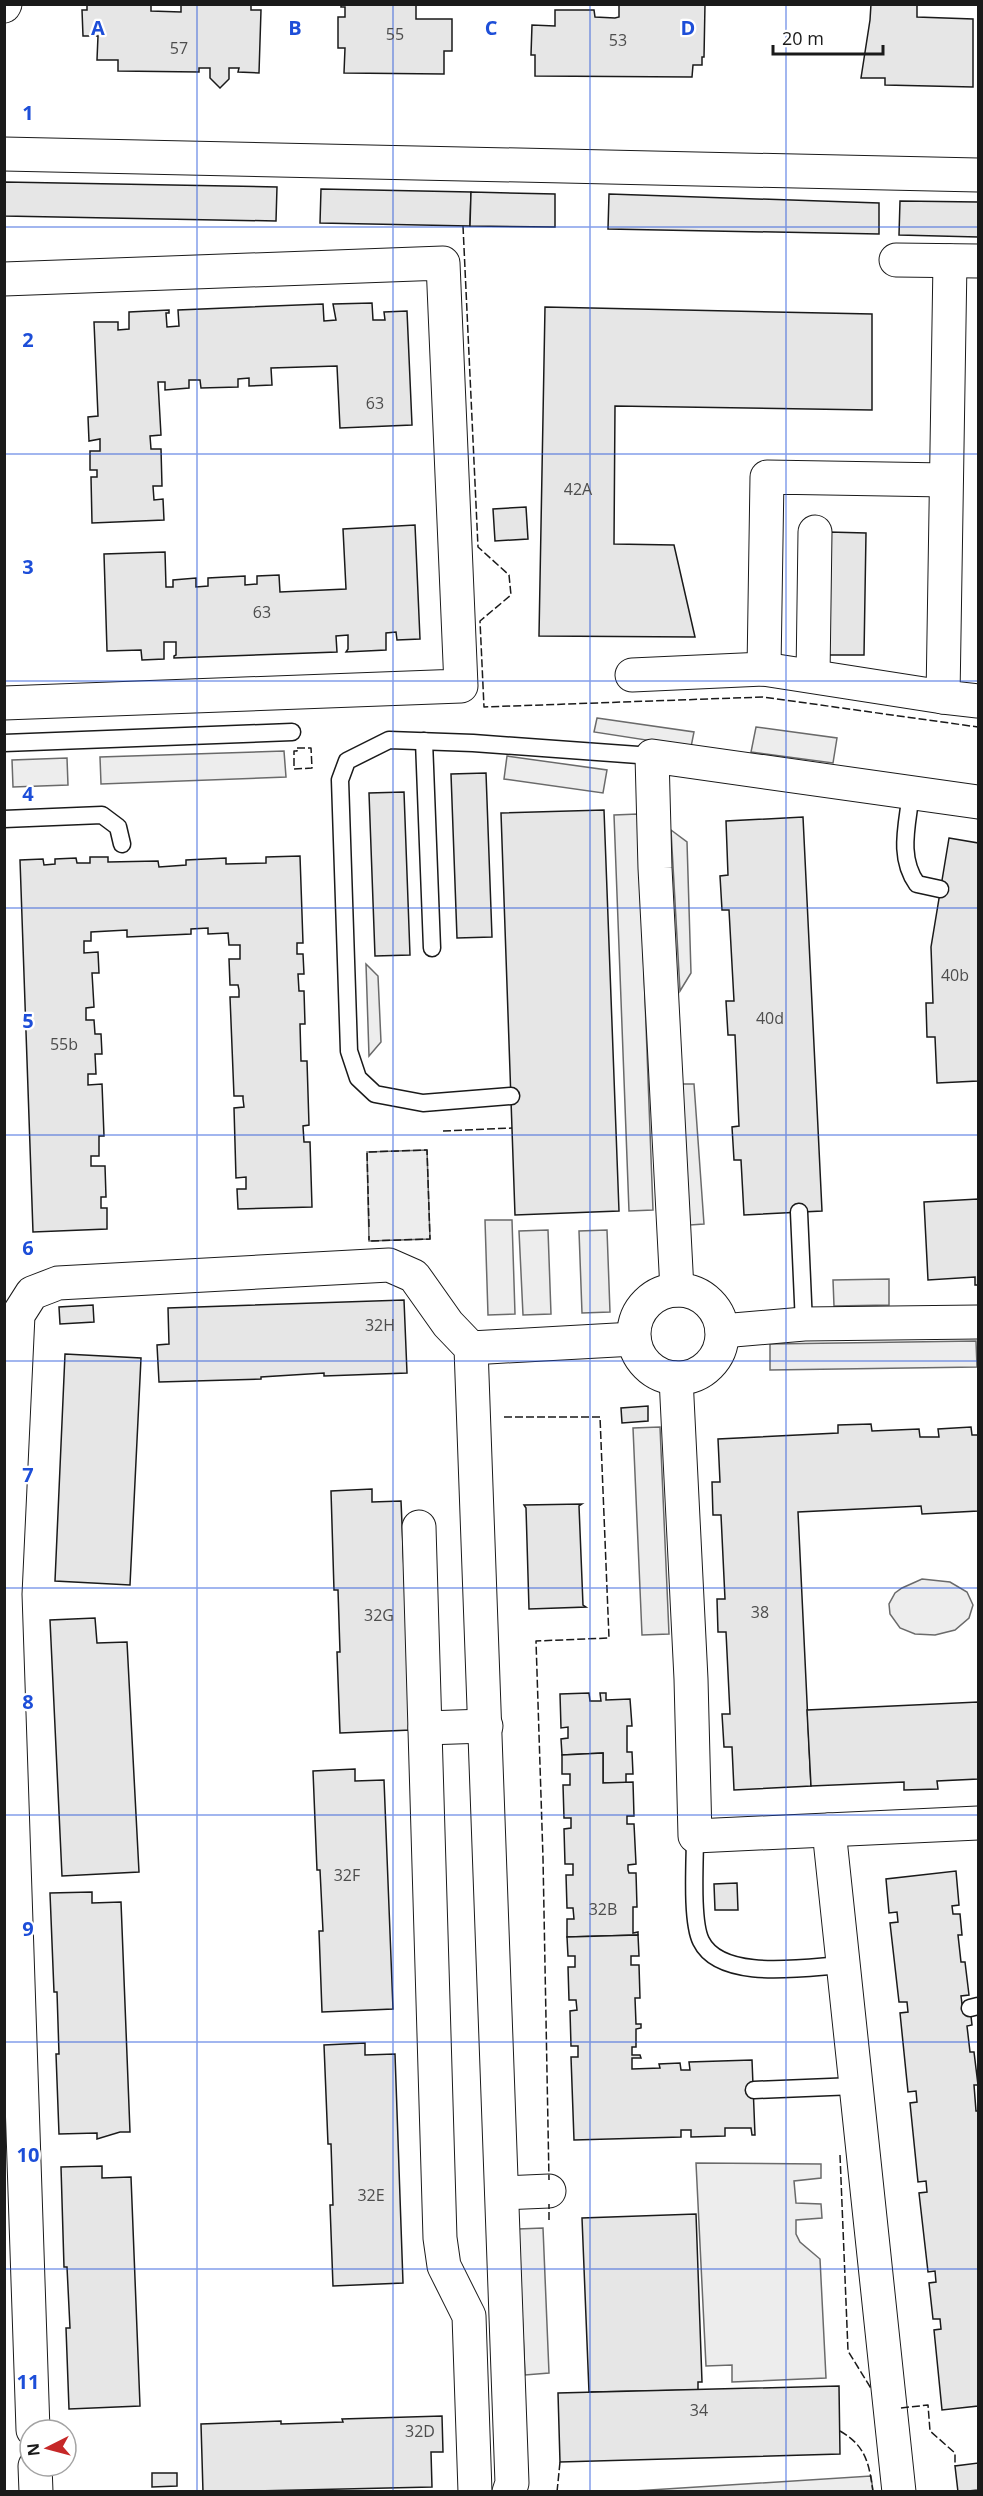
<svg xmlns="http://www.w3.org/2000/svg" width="983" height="2496" font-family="'Open Sans',sans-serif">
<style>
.built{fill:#ededed;stroke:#6a6a6a;stroke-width:1.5}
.building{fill:#e6e6e6;stroke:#1a1a1a;stroke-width:1.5}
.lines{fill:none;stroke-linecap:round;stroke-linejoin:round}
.service-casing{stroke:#1a1a1a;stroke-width:19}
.minor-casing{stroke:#1a1a1a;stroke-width:35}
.service{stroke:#fff;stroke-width:16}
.minor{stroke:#fff;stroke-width:33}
.fence{stroke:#1a1a1a;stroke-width:1.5;stroke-dasharray:8 3;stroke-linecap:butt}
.grid{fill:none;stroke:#1d4ed8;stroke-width:1.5;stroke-opacity:0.55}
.labels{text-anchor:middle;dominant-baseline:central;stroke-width:4.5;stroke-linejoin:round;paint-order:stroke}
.number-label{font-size:16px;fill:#4d4d4d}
.grid-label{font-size:20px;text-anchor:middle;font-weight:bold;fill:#1d4ed8;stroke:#fff;stroke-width:4.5;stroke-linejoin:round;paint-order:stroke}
</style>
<rect width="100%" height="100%" fill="#fff"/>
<g class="built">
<polygon points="597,718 694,732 691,747 594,732"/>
<polygon points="756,727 837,738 833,763 751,752"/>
<polygon points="284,751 286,777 101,784 100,757"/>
<polygon points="507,756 607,770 603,793 504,779"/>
<polygon points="67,758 68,785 13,787 12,760"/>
<polygon points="638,814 653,1210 629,1211 614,815"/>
<polygon points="671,830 687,842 691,973 680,991"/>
<polygon points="366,964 378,976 381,1042 369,1056"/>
<polygon points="680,1084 694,1084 704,1224 690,1225"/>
<polygon points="427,1150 430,1239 369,1241 367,1152"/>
<polygon points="485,1220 512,1220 515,1314 488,1315"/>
<polygon points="548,1230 551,1314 523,1315 519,1231"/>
<polygon points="607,1230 610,1312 582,1313 579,1231"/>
<polygon points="889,1279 889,1305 834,1306 833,1280"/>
<polygon points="976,1341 977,1367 770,1370 770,1344"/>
<polygon points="660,1427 669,1634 642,1635 633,1428"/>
<polygon points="922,1579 950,1582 967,1592 973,1605 969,1618 955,1630 935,1635 915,1634 900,1628 890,1614 889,1604 895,1593 902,1588"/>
<polygon points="696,2163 821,2164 821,2178 794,2181 796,2203 821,2204 822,2218 796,2220 796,2234 800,2242 820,2259 826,2378 732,2382 732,2365 706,2366"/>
<polygon points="543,2228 549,2373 525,2375 518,2229"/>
<polygon points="871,2476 873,2491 634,2491"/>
</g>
<g class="building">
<polygon points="87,4 151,4 151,11 181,12 181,4 251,4 251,10 261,10 259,73 238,72 239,68 229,68 229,79 220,88 210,78 210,68 199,68 199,72 118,71 118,60 97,60 98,36 83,36 82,10 87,10"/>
<polygon points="341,4 416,5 416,19 452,19 452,51 444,51 444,74 344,73 345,48 338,48 338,17 345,17 345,7 341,7"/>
<polygon points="619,4 705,4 704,57 702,57 702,65 693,65 692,77 535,76 535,55 531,55 532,25 555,26 555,10 594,10 595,17 615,18 619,17"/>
<polygon points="871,4 917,4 917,17 973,19 973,87 885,85 885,78 861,78 870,20"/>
<polygon points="4,182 277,187 276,221 4,216"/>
<polygon points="321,189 471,192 470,226 320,223"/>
<polygon points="471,192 555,194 555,227 470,226"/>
<polygon points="609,194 879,203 879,234 608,229"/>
<polygon points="900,201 978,202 978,237 899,235"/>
<polygon points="372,303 373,320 385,320 384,312 407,311 412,425 340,428 337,366 271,368 272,385 249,386 249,378 238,379 238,387 201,388 200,380 189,380 189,388 165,390 165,382 158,382 161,435 150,436 151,449 161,449 162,486 153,486 154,500 163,499 164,520 92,523 91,477 97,477 97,470 90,470 90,451 100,451 100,439 89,441 88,417 98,416 94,322 118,322 118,330 129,329 129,312 169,310 169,313 166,313 167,327 179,326 178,310 323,304 324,321 336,320 333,304"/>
<polygon points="545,307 872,314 872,410 615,406 614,544 674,545 695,637 539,636"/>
<polygon points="526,507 528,539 495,541 493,509"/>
<polygon points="415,525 420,639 397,640 396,632 386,633 386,650 346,652 348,649 348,635 336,636 337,652 174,658 174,656 176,655 176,642 164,642 164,659 142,660 141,650 107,651 104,554 165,552 166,587 173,587 173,580 196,578 196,587 208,586 208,578 245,576 245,585 257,584 257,576 279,575 280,592 346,589 343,529"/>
<polygon points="828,532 866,533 864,655 826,655"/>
<polygon points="486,773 492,937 457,938 451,774"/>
<polygon points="404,792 410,955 375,956 369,793"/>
<polygon points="604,810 619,1211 515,1215 501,813"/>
<polygon points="803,817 822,1211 744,1215 741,1160 734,1160 732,1127 739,1126 735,1035 728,1035 726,1001 734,1001 729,910 722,910 720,876 728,875 726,821"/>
<polygon points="949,838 978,843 978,1081 937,1083 935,1037 927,1037 926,1003 933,1003 931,947"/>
<polygon points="300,856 303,943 297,943 297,954 303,954 304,974 298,974 299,991 304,991 305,1024 300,1024 301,1061 307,1061 309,1125 303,1126 304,1142 310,1142 312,1207 238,1209 237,1189 246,1189 246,1177 236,1178 234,1108 244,1107 243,1099 243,1096 234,1096 230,997 239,997 239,990 238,985 230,985 229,959 240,959 240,945 229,945 228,933 208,934 208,928 191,929 191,934 127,937 127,930 91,932 91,941 84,941 84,953 98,952 99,973 92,973 94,1007 86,1008 86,1020 94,1020 95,1034 101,1034 102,1054 95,1054 96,1074 88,1074 88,1085 102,1084 104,1136 99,1136 99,1156 91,1156 91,1166 105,1166 106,1197 101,1197 101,1208 107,1208 107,1229 33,1232 20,860 43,859 44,865 55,864 55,859 76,858 77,863 90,863 90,857 108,857 108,862 158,861 159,867 186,865 186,860 226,858 226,864 266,863 266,857"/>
<polygon points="978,1199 978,1285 975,1285 975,1277 928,1280 924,1202"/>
<polygon points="404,1300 407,1373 324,1376 324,1373 261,1377 261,1379 159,1382 157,1345 169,1344 168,1308"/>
<polygon points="93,1305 94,1322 60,1324 59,1307"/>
<polygon points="65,1354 141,1358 130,1585 55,1581"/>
<polygon points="648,1406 648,1421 622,1423 621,1408"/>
<polygon points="871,1424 872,1431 919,1429 920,1437 939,1437 938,1429 971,1427 972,1435 978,1435 978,1511 922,1514 921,1506 798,1512 811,1786 734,1790 732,1747 724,1747 722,1714 730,1714 726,1632 718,1632 717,1599 725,1599 721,1515 713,1515 712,1482 720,1482 718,1439 838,1433 838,1425"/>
<polygon points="372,1489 372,1502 401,1501 411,1730 340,1733 337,1652 340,1652 338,1590 334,1590 331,1491"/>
<polygon points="582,1504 579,1506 583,1605 586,1607 529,1609 526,1508 524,1505"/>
<polygon points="95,1618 97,1643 127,1642 139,1872 62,1876 50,1620"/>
<polygon points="589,1693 590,1701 601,1701 600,1693 606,1693 606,1700 630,1699 632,1726 627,1726 627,1752 632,1752 633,1774 626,1774 626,1783 603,1783 603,1753 562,1755 561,1739 568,1738 568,1727 561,1728 560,1694"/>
<polygon points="978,1702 978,1779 937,1781 938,1789 904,1790 904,1782 811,1786 807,1710"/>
<polygon points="603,1753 603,1783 633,1782 634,1816 627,1816 627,1824 634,1824 636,1864 628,1865 628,1870 629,1873 636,1873 637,1907 633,1907 633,1933 638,1932 638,1935 567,1937 567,1919 574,1919 573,1908 567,1908 566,1875 573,1875 573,1864 565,1864 564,1829 571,1828 571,1818 564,1818 563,1785 570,1785 570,1774 562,1774 562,1755"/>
<polygon points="355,1769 355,1781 384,1780 393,2009 322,2012 319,1931 323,1931 320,1870 317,1870 313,1771"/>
<polygon points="956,1871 959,1905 952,1906 953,1914 960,1914 962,1935 958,1935 961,1962 965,1962 969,1995 961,1996 962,2004 969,2004 970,2008 972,2025 967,2026 970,2052 974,2052 978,2085 974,2085 976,2111 978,2111 978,2406 942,2410 934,2330 941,2329 940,2319 933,2319 929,2283 936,2282 935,2271 928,2272 919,2193 927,2192 926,2181 918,2182 910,2103 917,2102 916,2091 908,2092 900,2013 908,2012 907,2002 899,2002 890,1923 898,1922 897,1912 889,1913 886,1879"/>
<polygon points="737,1883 738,1910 715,1910 714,1884"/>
<polygon points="92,1892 92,1903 121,1902 130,2132 120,2132 97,2139 97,2133 59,2134 56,2054 59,2054 57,1992 54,1992 50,1893"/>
<polygon points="638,1935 639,1956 631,1956 631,1965 639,1965 640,1998 635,1998 636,2024 641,2024 641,2028 636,2029 636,2047 632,2047 632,2055 640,2055 641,2058 632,2058 632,2069 660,2068 659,2064 680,2063 681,2070 690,2070 689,2062 752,2060 755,2135 752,2135 751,2128 725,2128 725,2136 691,2137 691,2130 681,2130 681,2137 574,2140 571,2057 578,2057 578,2046 571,2046 570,2011 577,2010 576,2000 569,2000 568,1967 575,1967 575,1956 568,1956 567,1937"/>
<polygon points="365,2043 365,2055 395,2054 403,2283 333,2286 330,2205 333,2205 331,2144 328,2144 324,2045"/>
<polygon points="102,2166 102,2178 131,2177 140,2406 69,2409 66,2328 70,2328 67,2267 64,2267 61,2167"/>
<polygon points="696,2214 702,2382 698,2382 698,2390 589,2392 582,2218"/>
<polygon points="839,2386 840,2454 560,2462 558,2393"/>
<polygon points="442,2416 443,2452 431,2452 432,2487 203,2492 201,2424 281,2421 281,2424 343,2422 342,2419"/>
<polygon points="978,2463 978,2490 958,2492 955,2466"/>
<polygon points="152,2473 177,2473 177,2486 152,2487"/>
</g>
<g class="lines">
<g class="service-casing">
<g id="service">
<polyline points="424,741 432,948"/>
<polyline points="4,743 292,732"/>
<path d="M 911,792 C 908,823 897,856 917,884 L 940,889"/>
<polyline points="4,819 102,815 118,827 122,844"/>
<polyline points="511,1096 423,1103 375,1094 358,1078 349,1051 340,780 347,761 389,740 473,743 652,756"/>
<polyline points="799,1212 804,1324"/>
<path d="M 695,1836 C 695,1861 691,1921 701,1941 C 721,1982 806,1967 843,1965"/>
<polyline points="970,2008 978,2006"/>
<polyline points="754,2090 855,2086"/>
</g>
</g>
<g class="minor-casing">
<g id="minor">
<polyline points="4,6 5,4"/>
<polyline points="4,154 978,175"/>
<polyline points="896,260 978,261"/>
<polyline points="950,261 943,697 978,701"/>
<polyline points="4,279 443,263 461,686 4,703"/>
<polyline points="764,669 767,477 946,480"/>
<polyline points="632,675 764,669 943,697"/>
<polyline points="813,676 815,532"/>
<circle cx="678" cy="1334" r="44"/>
<polyline points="677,1290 655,868 652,756 978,802"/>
<polyline points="722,1331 804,1324 978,1322"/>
<polyline points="471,1348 634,1339"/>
<polyline points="676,1378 691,1679 695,1836 978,1823"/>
<polyline points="419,1527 440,2238 444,2266 469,2316 475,2492"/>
<polyline points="425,1728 486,1726"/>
<polyline points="829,1830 899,2492"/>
<polyline points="502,2193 549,2191"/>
<polyline points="33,2430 5,1594 18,1315 32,1293 58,1283 389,1265 414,1276 448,1324 471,1348 512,2483 509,2492"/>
<polyline points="35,2466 36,2492"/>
</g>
</g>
<use href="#service" class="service"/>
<use href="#minor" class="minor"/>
<g class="fence">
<polyline points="463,226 478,547 509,575 511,595 480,621 484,707 763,697 978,727"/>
<polygon points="297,748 311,748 312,768 294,769 294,751 297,751"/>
<polyline points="443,1131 512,1128"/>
<polyline points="369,1227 367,1152 427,1150 430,1239 369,1241 369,1236"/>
<polyline points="504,1417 600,1417 609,1638 536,1641 543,1858 549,2180"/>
<polyline points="840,2155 848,2351 872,2390"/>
<polyline points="549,2220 549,2204"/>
<polyline points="901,2408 928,2405 930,2431 955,2453 955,2466"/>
<path d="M 840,2431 C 866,2446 869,2463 873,2492"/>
<polyline points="557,2492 560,2462"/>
</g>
</g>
<path class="grid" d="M 197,4 L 197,2492M 393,4 L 393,2492M 590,4 L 590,2492M 786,4 L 786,2492M 4,227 L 978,227M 4,454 L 978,454M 4,681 L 978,681M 4,908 L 978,908M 4,1135 L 978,1135M 4,1361 L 978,1361M 4,1588 L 978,1588M 4,1815 L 978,1815M 4,2042 L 978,2042M 4,2269 L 978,2269"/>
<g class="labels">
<g class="number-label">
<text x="395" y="34">55</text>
<text x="618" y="40">53</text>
<text x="179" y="48">57</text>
<text x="375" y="403">63</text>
<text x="578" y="489">42A</text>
<text x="262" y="612">63</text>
<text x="955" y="975">40b</text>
<text x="770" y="1018">40d</text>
<text x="64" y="1044">55b</text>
<text x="380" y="1325">32H</text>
<text x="760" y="1612">38</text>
<text x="379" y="1615">32G</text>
<text x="347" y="1875">32F</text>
<text x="603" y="1909">32B</text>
<text x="371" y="2195">32E</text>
<text x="699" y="2410">34</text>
<text x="420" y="2431">32D</text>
</g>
</g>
<g class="grid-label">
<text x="98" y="35">A</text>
<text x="295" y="35">B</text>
<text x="491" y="35">C</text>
<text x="688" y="35">D</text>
<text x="28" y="120">1</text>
<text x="28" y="347">2</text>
<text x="28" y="574">3</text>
<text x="28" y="801">4</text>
<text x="28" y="1028">5</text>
<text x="28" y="1255">6</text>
<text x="28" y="1482">7</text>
<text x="28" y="1709">8</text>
<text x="28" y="1936">9</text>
<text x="28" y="2162">10</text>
<text x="28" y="2389">11</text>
</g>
<rect width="983" height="2496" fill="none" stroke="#1a1a1a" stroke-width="12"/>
<g transform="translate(48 2448) rotate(264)"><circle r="28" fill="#ffffff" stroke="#a3a3a3" stroke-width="1.5"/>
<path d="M0-4.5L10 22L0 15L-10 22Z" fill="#c62828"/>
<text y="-9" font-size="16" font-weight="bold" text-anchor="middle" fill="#1a1a1a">N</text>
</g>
<path d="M773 45v9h110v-9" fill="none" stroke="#1a1a1a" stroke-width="3"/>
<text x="782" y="45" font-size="18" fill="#1a1a1a" stroke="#ffffff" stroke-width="4.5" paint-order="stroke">20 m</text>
</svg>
